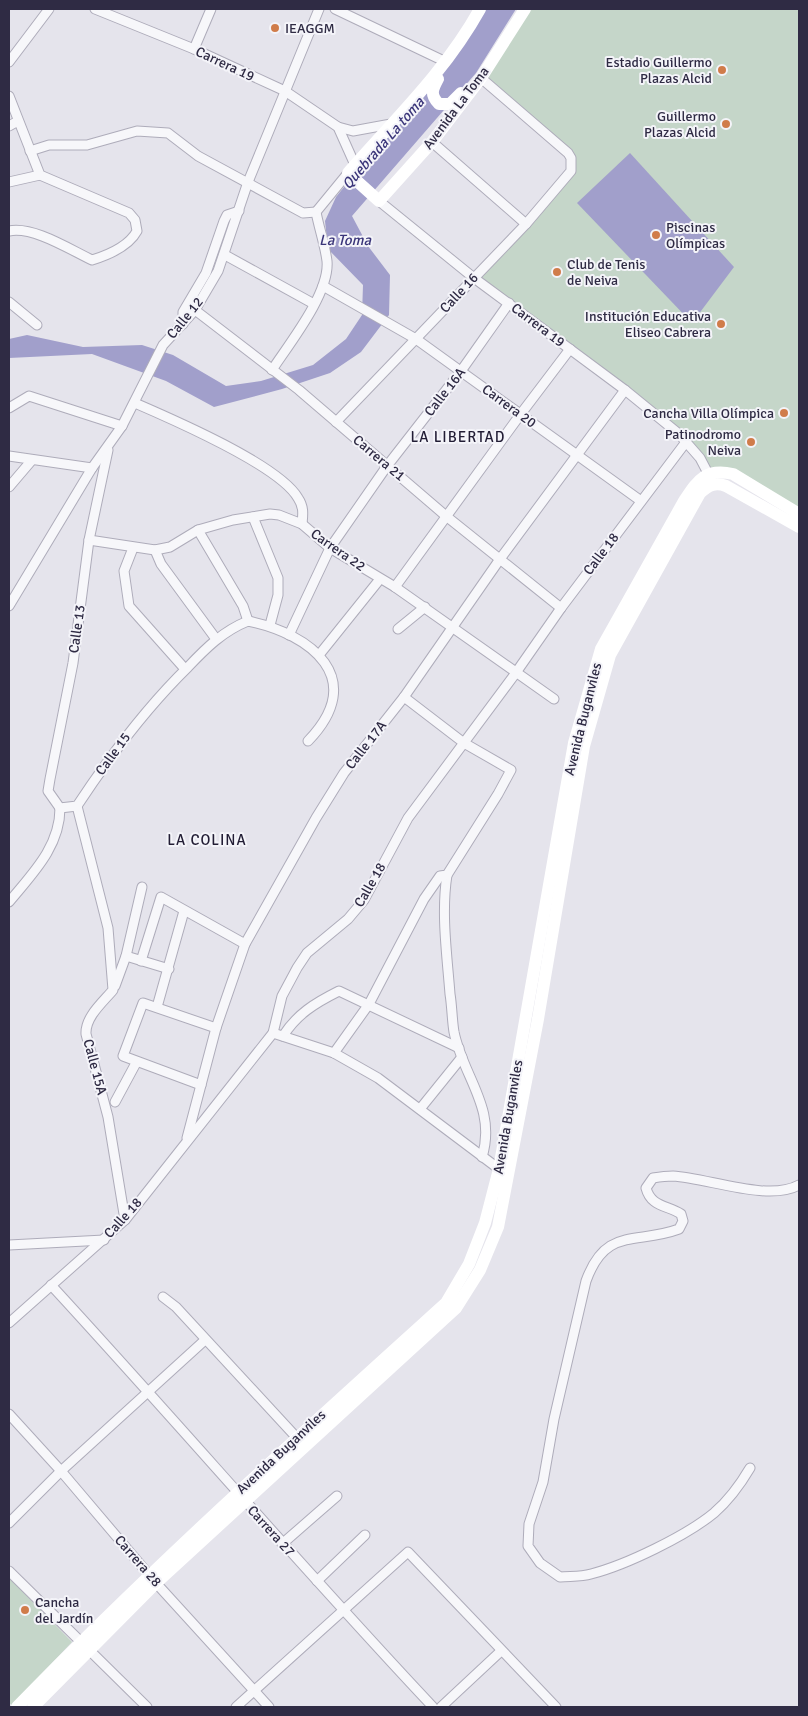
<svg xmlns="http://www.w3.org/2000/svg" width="808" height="1716" font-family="Signika,sans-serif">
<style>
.green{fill:#c5d6c9}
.water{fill:#a19fcb}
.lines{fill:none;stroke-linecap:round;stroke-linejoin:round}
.minor-casing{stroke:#aeacba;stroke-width:11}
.minor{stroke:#f7f7fa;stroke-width:9}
.secondary{stroke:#fff;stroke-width:12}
.poi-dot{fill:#d07c4a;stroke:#f4f4f9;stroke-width:2}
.labels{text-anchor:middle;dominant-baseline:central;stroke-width:4;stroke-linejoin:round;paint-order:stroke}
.poi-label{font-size:14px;fill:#2f2b44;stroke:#f4f4f9;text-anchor:end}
.street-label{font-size:14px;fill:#2f2b44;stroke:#f4f4f9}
.water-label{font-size:15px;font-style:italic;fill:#3a3579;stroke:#f4f4f9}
.neighbourhood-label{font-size:15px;letter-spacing:1px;fill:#221d35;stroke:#f4f4f9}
</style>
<rect width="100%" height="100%" fill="#e5e4ec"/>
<g class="green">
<polygon points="527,9 799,9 799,514 750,484 709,473 686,442 474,278 566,178 571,158 484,78"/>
<polygon points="9,1578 72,1642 12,1705 9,1703"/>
</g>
<g class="water">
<polygon points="486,9 516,9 476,73 352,216 368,246 390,275 389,315 361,352 330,373 282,389 214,407 166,381 92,354 9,358 9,339 27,335 83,347 142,345 173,355 226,386 261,381 313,365 346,339 362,315 363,285 328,249 325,221 336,197"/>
<polygon points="630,153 734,267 692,323 577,203"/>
</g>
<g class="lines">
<g class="minor-casing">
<g id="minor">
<polyline points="95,9 194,49 285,91 338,127 355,165"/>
<polyline points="335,9 446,62"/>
<polyline points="194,49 211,9"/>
<polyline points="9,62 49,9"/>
<path d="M 9,96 L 40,175 L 129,213 L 135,220 L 137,231 C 129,246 108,255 92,260 C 69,249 33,226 9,231"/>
<polyline points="9,126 18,121"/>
<polyline points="338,127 353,131 391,124"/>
<polyline points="432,142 526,224"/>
<polyline points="30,151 49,145 87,145 137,131 168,133 198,156 303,213 316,212"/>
<polyline points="9,182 40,175"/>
<polyline points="379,201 474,278 625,390 679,434 700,458 711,479"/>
<polyline points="316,212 348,173"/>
<polyline points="225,255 314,304"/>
<polyline points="323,286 416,339 641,501"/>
<polyline points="9,302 37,325"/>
<polyline points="195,310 299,390 446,516 561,608"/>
<polyline points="183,324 183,312 206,273 224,221 227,215 239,211"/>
<path d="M 272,370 C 289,344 330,293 327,261 C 325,245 319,228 316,212"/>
<path d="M 135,403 C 172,419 279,465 298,498 C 304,507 303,514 302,524"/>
<polyline points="9,408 29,396 122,426"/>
<polyline points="336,422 526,224 571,171 571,158 568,153 481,78"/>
<polyline points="9,456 92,468"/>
<polyline points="9,487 32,460"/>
<polyline points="253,517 278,578 278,595 270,625"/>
<polyline points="198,530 243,606 248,621"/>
<polyline points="89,540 155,550 170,547 198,530 233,520 270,514 279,515 302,524 330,548 395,587 554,699"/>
<polyline points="133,548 124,571 129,606 185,669"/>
<polyline points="155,550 161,564 216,639"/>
<polyline points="395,587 520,415 570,349"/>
<polyline points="9,606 92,468 122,426 163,345 195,310 218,271 248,182 319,9"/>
<path d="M 248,621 C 312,634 368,679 308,741"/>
<polyline points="398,629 425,607"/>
<polyline points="289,635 330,548 387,466 461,371 509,303"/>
<polyline points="319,655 380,579"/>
<path d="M 77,806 L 108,928 L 113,990 C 103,1002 85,1017 86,1034 L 108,1117 L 125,1220"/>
<polyline points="60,808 48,791 50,779 73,663 89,540 108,450"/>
<path d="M 60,808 L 77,806 C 110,756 145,709 188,667 C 206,648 223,631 248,621"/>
<path d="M 447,875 C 441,913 447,955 450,994 C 452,1006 452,1020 454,1032 C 463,1077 497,1108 482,1157"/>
<path d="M 9,902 C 32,874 60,847 60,808"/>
<polyline points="126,956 169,969"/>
<polyline points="141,961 161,897 245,944"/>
<polyline points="115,986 126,956 142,887"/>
<polyline points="157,1007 184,911"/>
<polyline points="273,1033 334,1053 378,1078 499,1169"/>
<path d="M 283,1036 C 297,1014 315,1003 339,991 L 459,1048"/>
<polyline points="334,1053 369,1004 424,899 440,876 447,875 498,794 511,770 464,743 404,697"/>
<polyline points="201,1085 123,1056 143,1003 216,1028"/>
<polyline points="115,1102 136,1063"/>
<polyline points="420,1109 462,1057"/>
<polyline points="187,1138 216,1028 245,944 316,818 344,773 404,697 500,559 625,390"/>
<polyline points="9,1245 104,1240"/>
<path d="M 51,1285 C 180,1425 303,1569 433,1707"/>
<polyline points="163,1297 176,1307 297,1438"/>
<polyline points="9,1323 125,1220 273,1033 282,996 297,968 307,953 348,919 364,900 408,818 515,674 561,608 686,442"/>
<polyline points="9,1414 61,1471 156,1583 269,1707"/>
<path d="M 750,1468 C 740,1485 729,1500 714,1513 C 686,1536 626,1565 591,1574 C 581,1577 570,1576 560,1577 L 540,1563 L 528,1546 L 529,1524 L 543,1482 L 554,1419 L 586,1281 C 606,1226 636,1245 679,1229 L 683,1221 L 681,1214 C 667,1205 651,1207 646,1188 L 653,1178 C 659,1177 666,1176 673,1176 C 708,1178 768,1202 799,1185"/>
<polyline points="9,1523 61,1471 205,1340"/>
<polyline points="282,1544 337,1496"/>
<polyline points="9,1571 147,1707"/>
<polyline points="317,1581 365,1535"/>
<polyline points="236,1707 408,1552 556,1707"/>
<polyline points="441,1707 501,1651"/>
</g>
</g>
<use href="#minor" class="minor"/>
<g class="secondary">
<path d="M 480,9 C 445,72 395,119 348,173 L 379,201 L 432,142 L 481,78 L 525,9"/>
<path d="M 438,79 C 432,90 430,95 439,104 L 450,104 L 461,93"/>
<path d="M 17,1707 C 154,1566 300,1435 446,1303 L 469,1264 L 485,1223 L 499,1169 L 574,743 L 601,649 L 684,501 C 698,480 705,468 733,474 L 799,514"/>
<path d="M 33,1707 L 156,1583 L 456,1308 L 480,1270 L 498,1227 L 538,1019 L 584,746 L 610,655 L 700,493 C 709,485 715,482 726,486 L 799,527"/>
</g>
</g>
<g class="poi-dot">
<circle cx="275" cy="28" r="5"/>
<circle cx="722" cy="70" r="5"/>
<circle cx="726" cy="124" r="5"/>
<circle cx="656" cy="235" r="5"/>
<circle cx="557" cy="272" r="5"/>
<circle cx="721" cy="324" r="5"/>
<circle cx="784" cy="413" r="5"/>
<circle cx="751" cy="442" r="5"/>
<circle cx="25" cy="1610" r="5"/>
</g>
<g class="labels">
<g class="poi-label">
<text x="285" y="28" text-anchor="start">IEAGGM</text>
<text x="712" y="62">Estadio Guillermo<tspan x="712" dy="16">Plazas Alcid</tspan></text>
<text x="716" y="116">Guillermo<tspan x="716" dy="16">Plazas Alcid</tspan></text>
<text x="666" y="227" text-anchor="start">Piscinas<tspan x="666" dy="16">Olímpicas</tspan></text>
<text x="567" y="264" text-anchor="start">Club de Tenis<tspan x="567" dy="16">de Neiva</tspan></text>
<text x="711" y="316">Institución Educativa<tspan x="711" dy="16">Eliseo Cabrera</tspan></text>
<text x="774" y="413">Cancha Villa Olímpica</text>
<text x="741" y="434">Patinodromo<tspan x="741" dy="16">Neiva</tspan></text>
<text x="35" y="1602" text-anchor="start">Cancha<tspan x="35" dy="16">del Jardín</tspan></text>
</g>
<g class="street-label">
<text transform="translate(225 64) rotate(25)">Carrera 19</text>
<text transform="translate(456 108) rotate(-53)">Avenida La Toma</text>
<text transform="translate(459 293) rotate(-47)">Calle 16</text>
<text transform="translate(185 318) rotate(-51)">Calle 12</text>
<text transform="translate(538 325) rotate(37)">Carrera 19</text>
<text transform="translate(445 392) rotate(-52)">Calle 16A</text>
<text transform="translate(509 406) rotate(36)">Carrera 20</text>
<text transform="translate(379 458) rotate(40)">Carrera 21</text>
<text transform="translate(338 550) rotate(35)">Carrera 22</text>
<text transform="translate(601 554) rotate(-53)">Calle 18</text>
<text transform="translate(77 629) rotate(-82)">Calle 13</text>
<text transform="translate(583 719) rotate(-76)">Avenida Buganviles</text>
<text transform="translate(366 745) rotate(-52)">Calle 17A</text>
<text transform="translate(113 754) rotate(-54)">Calle 15</text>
<text transform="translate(370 885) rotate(-60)">Calle 18</text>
<text transform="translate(95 1067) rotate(75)">Calle 15A</text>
<text transform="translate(508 1117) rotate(-80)">Avenida Buganviles</text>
<text transform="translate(123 1218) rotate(-48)">Calle 18</text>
<text transform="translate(281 1452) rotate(-43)">Avenida Buganviles</text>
<text transform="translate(271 1531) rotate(48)">Carrera 27</text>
<text transform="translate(138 1561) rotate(49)">Carrera 28</text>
</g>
<g class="water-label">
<text transform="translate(383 143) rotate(-49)">Quebrada La toma</text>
<text x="345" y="240">La Toma</text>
</g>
<g class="neighbourhood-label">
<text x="458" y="437">LA LIBERTAD</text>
<text x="207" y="840">LA COLINA</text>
</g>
</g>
<rect width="808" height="1716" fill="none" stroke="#2f2b44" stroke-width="20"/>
</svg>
